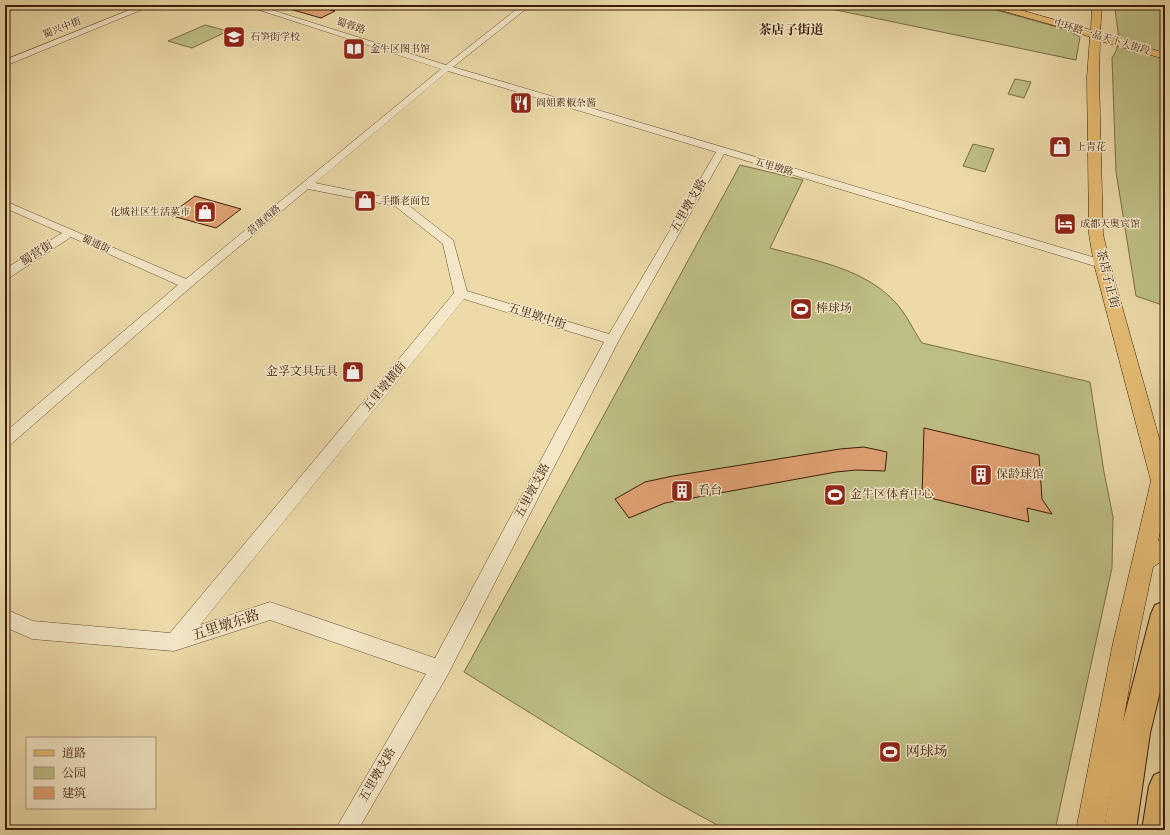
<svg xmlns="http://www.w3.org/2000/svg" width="1170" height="835" font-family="Vollkorn,'Noto Serif SC',serif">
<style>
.green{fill:#bdbe85;stroke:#7c6d46}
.building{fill:#e0a173;stroke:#3c1c08}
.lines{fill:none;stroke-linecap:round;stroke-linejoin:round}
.minor-casing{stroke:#684c30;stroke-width:1}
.major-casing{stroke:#3c1c08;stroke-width:1}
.highway-casing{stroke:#3c1c08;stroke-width:2}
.minor{fill:#f3e7c7;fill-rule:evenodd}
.major{fill:#e6bd74;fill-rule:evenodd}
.highway{fill:#e6bd74;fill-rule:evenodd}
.labels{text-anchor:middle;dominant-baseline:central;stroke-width:3;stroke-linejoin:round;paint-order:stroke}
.far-street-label{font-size:10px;fill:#3c1c08;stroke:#f3e7c7}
.far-poi-label{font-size:10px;fill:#3c1c08;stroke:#f3e7c7;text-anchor:start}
.street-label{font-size:12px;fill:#3c1c08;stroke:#f3e7c7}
.poi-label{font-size:12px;fill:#3c1c08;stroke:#f3e7c7;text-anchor:start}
.far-district-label{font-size:13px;font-weight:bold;fill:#3c1c08;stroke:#f3e7c7}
.near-street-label{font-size:14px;fill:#3c1c08;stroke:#f3e7c7}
.near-poi-label{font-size:14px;fill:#3c1c08;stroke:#f3e7c7;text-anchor:start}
</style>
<rect width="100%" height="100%" fill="#ecdaa9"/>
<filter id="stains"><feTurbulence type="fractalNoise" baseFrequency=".005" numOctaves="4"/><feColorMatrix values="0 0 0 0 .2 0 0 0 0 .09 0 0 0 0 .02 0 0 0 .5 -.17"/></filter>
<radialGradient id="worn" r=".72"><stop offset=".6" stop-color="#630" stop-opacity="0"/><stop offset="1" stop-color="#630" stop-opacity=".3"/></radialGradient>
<g class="green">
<polygon points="812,5 978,5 1068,30 1080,37 1076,60"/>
<path d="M 1115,5 L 1165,5 L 1165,306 L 1136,296 L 1116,172 L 1112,58 C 1124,41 1115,23 1115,5 Z"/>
<polygon points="205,25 228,31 192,48 168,41"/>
<polygon points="1015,79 1031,82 1024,98 1008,94"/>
<polygon points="973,144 994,149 985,172 963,166"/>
<path d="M 740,165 L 803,180 L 770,248 C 812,260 864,268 895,302 C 906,313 913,330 922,343 L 1090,382 L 1104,472 L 1113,517 L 1112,568 L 1055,830 L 726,830 L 661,794 L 464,672 Z"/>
</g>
<g class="building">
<polygon points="286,5 312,5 335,11 321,18 286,8"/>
<polygon points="195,196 241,209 216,228 169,215"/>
<polygon points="924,428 1039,455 1042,499 1052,514 1027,508 1029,522 922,496"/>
<polygon points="864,447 887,452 885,471 856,470 836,472 665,503 629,518 615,499 645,482 673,476 840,449"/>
</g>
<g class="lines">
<g class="minor-casing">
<g id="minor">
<polygon points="142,5 153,5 5,66 5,60"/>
<path d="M 244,5 L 256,5 L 446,65 L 522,5 L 531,5 L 453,67 L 1106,261 L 1108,264 L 1106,267 L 1098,267 L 724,154 L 619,340 L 447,676 L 358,830 L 335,830 L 426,674 L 270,620 L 174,651 L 32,639 L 5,627 L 5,609 L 33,621 L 170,633 L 454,293 L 443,244 L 395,206 L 308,189 L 191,287 L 10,445 L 5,447 L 5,432 L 178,285 L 71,237 L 9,278 L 5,279 L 5,269 L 62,233 L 5,208 L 5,201 L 186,279 L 441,69 ZM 448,71 L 716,152 L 609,334 L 467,291 L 453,240 L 403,201 L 315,183 ZM 464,299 L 604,342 L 435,658 L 270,602 L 200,625 Z"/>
</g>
</g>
<g class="major-casing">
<polygon id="major" points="987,5 1003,5 1091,30 1092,5 1102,5 1100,34 1165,53 1165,59 1100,41 1099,77 1103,234 1110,264 1165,459 1165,510 1158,541 1165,538 1165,559 1153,567 1137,643 1104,830 1076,830 1113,643 1151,481 1094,264 1089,234 1087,77 1090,37 1064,28 989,7"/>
</g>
<g class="highway-casing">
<g id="highway">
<polygon points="1165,601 1165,671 1150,733 1136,830 1104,830 1120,733 1151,614 1155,605"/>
<polygon points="1165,770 1165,830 1142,830 1149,786 1154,775"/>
</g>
</g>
<use href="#minor" class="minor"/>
<use href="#major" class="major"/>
<use href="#highway" class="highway"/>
</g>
<defs>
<g id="school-square" transform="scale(1.15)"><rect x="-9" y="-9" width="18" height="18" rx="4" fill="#8f2418" stroke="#f3e7c7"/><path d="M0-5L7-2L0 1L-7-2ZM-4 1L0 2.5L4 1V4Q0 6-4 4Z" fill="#fff"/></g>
<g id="library-square" transform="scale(1.15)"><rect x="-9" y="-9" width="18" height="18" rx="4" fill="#8f2418" stroke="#f3e7c7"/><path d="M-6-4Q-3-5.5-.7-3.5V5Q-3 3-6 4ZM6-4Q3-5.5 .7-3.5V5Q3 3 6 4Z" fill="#fff"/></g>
<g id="restaurant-square" transform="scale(1.15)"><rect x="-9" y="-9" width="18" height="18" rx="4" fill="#8f2418" stroke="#f3e7c7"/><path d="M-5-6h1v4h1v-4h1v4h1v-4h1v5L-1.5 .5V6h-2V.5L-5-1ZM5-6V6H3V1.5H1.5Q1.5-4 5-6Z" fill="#fff"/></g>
<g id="shop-square" transform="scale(1.15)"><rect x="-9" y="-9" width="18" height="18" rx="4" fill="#8f2418" stroke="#f3e7c7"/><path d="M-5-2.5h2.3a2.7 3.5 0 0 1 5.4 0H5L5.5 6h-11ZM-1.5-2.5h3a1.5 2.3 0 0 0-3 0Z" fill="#fff"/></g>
<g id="hotel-square" transform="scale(1.15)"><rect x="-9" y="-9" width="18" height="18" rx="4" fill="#8f2418" stroke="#f3e7c7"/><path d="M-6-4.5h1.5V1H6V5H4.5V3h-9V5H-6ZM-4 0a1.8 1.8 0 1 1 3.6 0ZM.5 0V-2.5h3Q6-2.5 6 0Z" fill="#fff"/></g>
<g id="stadium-square" transform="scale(1.15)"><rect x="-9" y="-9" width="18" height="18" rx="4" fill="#8f2418" stroke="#f3e7c7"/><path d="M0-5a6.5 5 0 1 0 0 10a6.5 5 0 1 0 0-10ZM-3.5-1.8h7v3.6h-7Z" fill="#fff"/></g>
<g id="building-square" transform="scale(1.15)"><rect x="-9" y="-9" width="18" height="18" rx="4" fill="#8f2418" stroke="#f3e7c7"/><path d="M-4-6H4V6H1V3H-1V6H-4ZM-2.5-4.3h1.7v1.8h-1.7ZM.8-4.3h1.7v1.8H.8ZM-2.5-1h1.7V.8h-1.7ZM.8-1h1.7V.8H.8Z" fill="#fff"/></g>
</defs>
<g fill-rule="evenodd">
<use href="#school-square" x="234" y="37"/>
<use href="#library-square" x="354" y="49"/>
<use href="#restaurant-square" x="521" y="103"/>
<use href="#shop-square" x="1060" y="147"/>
<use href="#shop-square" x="365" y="201"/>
<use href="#shop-square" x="205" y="212"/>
<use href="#hotel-square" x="1065" y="224"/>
<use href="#stadium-square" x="801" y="309"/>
<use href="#shop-square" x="353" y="372"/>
<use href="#building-square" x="981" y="475"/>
<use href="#building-square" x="682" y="491"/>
<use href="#stadium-square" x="835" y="495"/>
<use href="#stadium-square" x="890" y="752"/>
</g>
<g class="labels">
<g class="far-street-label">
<text transform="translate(351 26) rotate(18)">蜀蓉路</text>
<text transform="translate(62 28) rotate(-22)">蜀兴中街</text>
<text transform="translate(1102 37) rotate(17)">中环路一品天下大街段</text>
<text transform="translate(774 167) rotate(16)">五里墩路</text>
<text transform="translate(264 220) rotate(-40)">营康西路</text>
<text transform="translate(96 244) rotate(24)">蜀通街</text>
</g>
<g class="far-poi-label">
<text x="250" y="37">石笋街学校</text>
<text x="370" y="49">金牛区图书馆</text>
<text x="536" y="103">阎姐素椒杂酱</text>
<text x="1076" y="147">上青花</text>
<text x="380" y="201">手撕老面包</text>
<text x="190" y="212" text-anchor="end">化城社区生活菜市</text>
<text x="1080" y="224">成都天奥宾馆</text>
</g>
<g class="street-label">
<text transform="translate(689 206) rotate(-60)">五里墩支路</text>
<text transform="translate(37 254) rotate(-33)">蜀营街</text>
<text transform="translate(1107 279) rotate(76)">茶店子正街</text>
<text transform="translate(537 317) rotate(17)">五里墩中街</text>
<text transform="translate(385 387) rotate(-50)">五里墩横街</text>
<text transform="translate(533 491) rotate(-62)">五里墩支路</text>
<text transform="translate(378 775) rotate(-60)">五里墩支路</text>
</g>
<g class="poi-label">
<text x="816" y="309">棒球场</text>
<text x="338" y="372" text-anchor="end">金孚文具玩具</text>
<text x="996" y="475">保龄球馆</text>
<text x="698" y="491">看台</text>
<text x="850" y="495">金牛区体育中心</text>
</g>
<g class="far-district-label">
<text x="791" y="31">茶店子街道</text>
</g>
<g class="near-street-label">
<text transform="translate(226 626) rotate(-18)">五里墩东路</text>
</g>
<g class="near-poi-label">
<text x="906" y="752">网球场</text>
</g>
</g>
<rect width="1170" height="835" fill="none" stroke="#ecdaa9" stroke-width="20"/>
<rect x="6" y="6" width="1158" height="823" fill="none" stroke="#3c1c08" stroke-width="2"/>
<rect x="10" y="10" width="1150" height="815" fill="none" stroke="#3c1c08"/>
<rect x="26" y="737" width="130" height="72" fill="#f3e7c7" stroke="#aa967b"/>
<rect x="34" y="750" width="20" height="6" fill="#e6bd74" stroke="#aa967b"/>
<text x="62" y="757" font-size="12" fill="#3c1c08">道路</text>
<rect x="34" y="767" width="20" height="12" fill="#bdbe85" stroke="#aa967b"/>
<text x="62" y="777" font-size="12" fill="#3c1c08">公园</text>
<rect x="34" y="787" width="20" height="12" fill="#e0a173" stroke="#aa967b"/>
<text x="62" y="797" font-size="12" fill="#3c1c08">建筑</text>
<rect width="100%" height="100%" filter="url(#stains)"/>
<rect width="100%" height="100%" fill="url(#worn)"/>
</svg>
